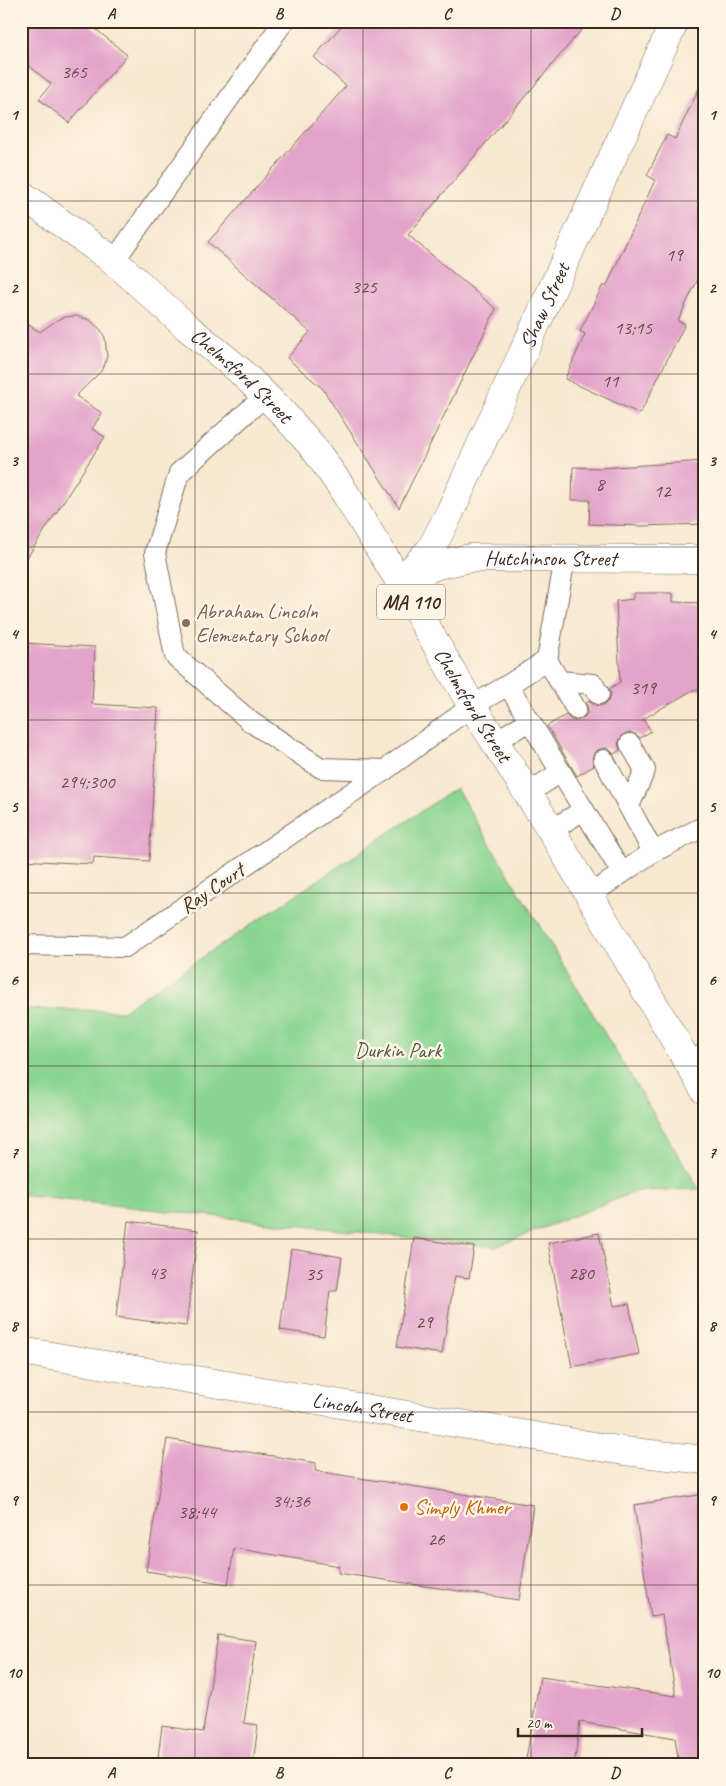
<svg xmlns="http://www.w3.org/2000/svg" width="726" height="1786" font-family="Caveat,sans-serif">
<style>
.green{fill:#8ad592;stroke:#628058}
.building{fill:#e3a3ca}
.lines{fill:none;stroke-linecap:round;stroke-linejoin:round}
.lane-casing{stroke:#7d6c5c;stroke-width:22}
.street-casing{stroke:#7d6c5c;stroke-width:29}
.secondary-casing{stroke:#7d6c5c;stroke-width:29}
.primary-casing{stroke:#7d6c5c;stroke-width:29}
.lane{stroke:#fff;stroke-width:20}
.street{stroke:#fff;stroke-width:28}
.secondary{stroke:#fff;stroke-width:28}
.primary{stroke:#fff;stroke-width:28}
.grid{fill:none;stroke:#3b2a1e;stroke-width:1;stroke-opacity:0.55}
.education-dot{fill:#8d6e63;stroke:#fcf5e5;stroke-width:2}
.food-dot{fill:#e8710a;stroke:#fcf5e5;stroke-width:2}
.labels{text-anchor:middle;dominant-baseline:central;stroke-width:5;stroke-linejoin:round;paint-order:stroke}
.number-label{font-size:19px;fill:#654849}
.shield{fill:#fcf5e5;stroke:#75675a;stroke-width:1}
.shield-label{font-size:20px;font-weight:bold;fill:#3b2a1e}
.street-label{font-size:21px;fill:#3b2a1e;stroke:#fcf5e5}
.education-label{font-size:21px;fill:#785e54;stroke:#fcf5e5;text-anchor:start}
.park-label{font-size:21px;fill:#4f553b;stroke:#fcf5e5}
.food-label{font-size:21px;fill:#c56008;stroke:#fcf5e5;text-anchor:start}
.neatline{fill:none;stroke:#3b2a1e;stroke-width:2}
.grid-label{font-size:16px;text-anchor:middle;font-weight:bold;fill:#3b2a1e}
</style>
<rect width="100%" height="100%" fill="#fcf5e5"/>
<filter id="ink" filterUnits="userSpaceOnUse"><feTurbulence type="fractalNoise" baseFrequency=".02" numOctaves="2"/><feDisplacementMap in="SourceGraphic" scale="10" xChannelSelector="R" yChannelSelector="G"/><feConvolveMatrix kernelMatrix="1 2 1 2 8 2 1 2 1" color-interpolation-filters="sRGB"/></filter>
<filter id="wash" filterUnits="userSpaceOnUse"><feTurbulence type="fractalNoise" baseFrequency=".0096" numOctaves="4" result="noise"/><feDisplacementMap in="SourceGraphic" scale="20" xChannelSelector="R" yChannelSelector="G"/><feGaussianBlur stdDeviation="1.12" result="paint"/><feColorMatrix in="noise" values="0 0 0 0 0 0 0 0 0 0 0 0 0 0 0 0 0 1.4 0 .05"/><feComposite in="paint" operator="in"/></filter>
<g filter="url(#wash)">
<rect width="100%" height="100%" fill="#f8e8d0"/>
<polygon class="green" points="456,788 699,1189 637,1191 495,1247 21,1195 21,1009 122,1011"/>
<g id="blocks">
<g class="building">
<polygon points="21,21 86,21 127,55 69,123 39,99 51,84 21,59"/>
<polygon points="346,21 589,21 408,235 496,309 399,508 323,389 287,358 310,332 208,242 346,86 314,57"/>
<polygon points="705,76 705,264 678,321 685,324 640,414 565,379 585,334 580,331 603,285 606,287 655,180 647,175 667,135 675,139"/>
<polygon points="76,316 90,320 101,330 105,338 107,356 105,364 101,371 76,396 102,413 92,429 105,437 21,567 21,320 40,332 57,320 65,317"/>
<polygon points="705,461 705,524 641,526 589,524 590,500 572,500 573,467 600,468"/>
<polygon points="633,593 673,593 673,602 705,603 705,690 693,690 643,719 651,731 640,738 635,734 630,732 624,734 620,739 618,744 620,750 614,754 610,750 605,748 598,750 594,753 592,759 594,766 577,776 547,726 566,715 571,720 576,721 582,719 587,714 588,708 586,703 589,701 594,705 600,706 605,704 609,700 611,694 609,689 620,682 616,601 633,599"/>
<polygon points="21,643 95,647 92,704 158,708 149,861 94,857 93,864 21,860"/>
<polygon points="128,1221 198,1230 186,1326 116,1317"/>
<polygon points="599,1233 614,1306 629,1304 639,1354 572,1367 548,1243"/>
<polygon points="414,1238 474,1247 469,1278 455,1276 442,1354 397,1347"/>
<polygon points="291,1249 342,1257 337,1291 330,1291 324,1336 280,1330"/>
<polygon points="167,1439 316,1463 315,1471 533,1505 519,1600 338,1573 339,1566 234,1548 228,1584 146,1571"/>
<polygon points="705,1494 705,1765 679,1765 675,1738 580,1722 574,1765 525,1765 540,1677 676,1696 662,1615 651,1617 634,1505"/>
<polygon points="218,1635 256,1641 244,1723 258,1725 253,1765 157,1765 162,1726 203,1732"/>
</g>
</g>
</g>
<g filter="url(#ink)">
<use href="#blocks" fill-opacity="0" stroke="#7d6c5c" stroke-width="1"/>
<g class="lines">
<g class="lane-casing">
<g id="lane">
<polyline points="114,261 284,21"/>
<polyline points="265,396 179,473 155,553 175,656 251,722 321,768 385,770"/>
<polyline points="565,558 547,660 576,709"/>
<polyline points="559,681 593,684 599,694"/>
<polyline points="508,685 622,873"/>
<polyline points="496,741 529,721"/>
<polyline points="528,793 561,772"/>
<polyline points="629,806 645,770 630,744"/>
<polyline points="551,830 584,810"/>
<polyline points="653,852 705,826"/>
<polyline points="590,895 653,852 604,760"/>
<polyline points="21,945 125,947 385,770 472,706 508,685 547,660"/>
<polyline points="689,1064 705,1053"/>
</g>
</g>
<g class="street-casing">
<g id="street">
<path id="s1" d="M 410,577 L 437,565 L 470,558 L 705,559"/>
<path id="s2" d="M 400,582 L 431,549 L 450,512 L 675,21"/>
</g>
</g>
<g class="secondary-casing">
<g id="secondary">
<path id="s3" d="M 21,1351 L 624,1451 L 705,1460"/>
</g>
</g>
<g class="primary-casing">
<g id="primary">
<path id="s4" d="M 21,194 L 114,261 L 187,327 L 238,369 L 280,410 L 313,447 L 340,485 L 400,582 L 472,706 L 551,830 L 705,1091"/>
</g>
</g>
<use href="#lane" class="lane"/>
<use href="#street" class="street"/>
<use href="#secondary" class="secondary"/>
<use href="#primary" class="primary"/>
</g>
</g>
<path class="grid" d="M 195,21 L 195,1765M 363,21 L 363,1765M 531,21 L 531,1765M 21,201 L 705,201M 21,374 L 705,374M 21,547 L 705,547M 21,720 L 705,720M 21,893 L 705,893M 21,1066 L 705,1066M 21,1239 L 705,1239M 21,1412 L 705,1412M 21,1585 L 705,1585"/>
<circle class="education-dot" cx="186" cy="623" r="5"/>
<circle class="food-dot" cx="404" cy="1507" r="5"/>
<g class="labels">
<g class="number-label">
<text x="74" y="72">365</text>
<text x="674" y="255">19</text>
<text x="364" y="287">325</text>
<text x="633" y="328">13;15</text>
<text x="610" y="381">11</text>
<text x="600" y="484">8</text>
<text x="662" y="491">12</text>
<text x="643" y="688">319</text>
<text x="87" y="782">294;300</text>
<text x="157" y="1273">43</text>
<text x="581" y="1273">280</text>
<text x="314" y="1274">35</text>
<text x="424" y="1322">29</text>
<text x="291" y="1501">34;36</text>
<text x="197" y="1512">38;44</text>
<text x="436" y="1539">26</text>
</g>
<rect class="shield" x="377" y="584.5" width="68" height="35" rx="4"/>
<g class="shield-label">
<text x="411" y="602">MA 110</text>
</g>
<g class="street-label">
<text stroke="none"><textPath href="#s2" startOffset="314">Shaw Street</textPath></text>
<text stroke="none"><textPath href="#s4" startOffset="286">Chelmsford Street</textPath></text>
<text stroke="none"><textPath href="#s1" startOffset="144">Hutchinson Street</textPath></text>
<text stroke="none"><textPath href="#s4" startOffset="691">Chelmsford Street</textPath></text>
<text transform="translate(212 888) rotate(-34)">Ray Court</text>
<text stroke="none"><textPath href="#s3" startOffset="346">Lincoln Street</textPath></text>
</g>
<g class="education-label">
<text x="196" y="611">Abraham Lincoln<tspan x="196" dy="24">Elementary School</tspan></text>
</g>
<g class="park-label">
<text x="398" y="1050">Durkin Park</text>
</g>
<g class="food-label">
<text x="414" y="1507">Simply Khmer</text>
</g>
</g>
<rect width="726" height="1786" fill="none" stroke="#fcf5e5" stroke-width="55"/>
<path d="M518 1728v8h124v-8" fill="none" stroke="#3b2a1e" stroke-width="2.5"/>
<text x="526" y="1728" font-size="15" fill="#3b2a1e" stroke="#fcf5e5" stroke-width="4" paint-order="stroke">20 m</text>
<rect x="28" y="28" width="670" height="1730" class="neatline"/>
<g class="grid-label">
<text x="111" y="19">A</text>
<text x="279" y="19">B</text>
<text x="447" y="19">C</text>
<text x="615" y="19">D</text>
<text x="14" y="120">1</text>
<text x="712" y="120">1</text>
<text x="14" y="293">2</text>
<text x="712" y="293">2</text>
<text x="14" y="466">3</text>
<text x="712" y="466">3</text>
<text x="14" y="639">4</text>
<text x="712" y="639">4</text>
<text x="14" y="812">5</text>
<text x="712" y="812">5</text>
<text x="14" y="985">6</text>
<text x="712" y="985">6</text>
<text x="14" y="1158">7</text>
<text x="712" y="1158">7</text>
<text x="14" y="1331">8</text>
<text x="712" y="1331">8</text>
<text x="14" y="1505">9</text>
<text x="712" y="1505">9</text>
<text x="14" y="1678">10</text>
<text x="712" y="1678">10</text>
<text x="111" y="1778">A</text>
<text x="279" y="1778">B</text>
<text x="447" y="1778">C</text>
<text x="615" y="1778">D</text>
</g>
</svg>
